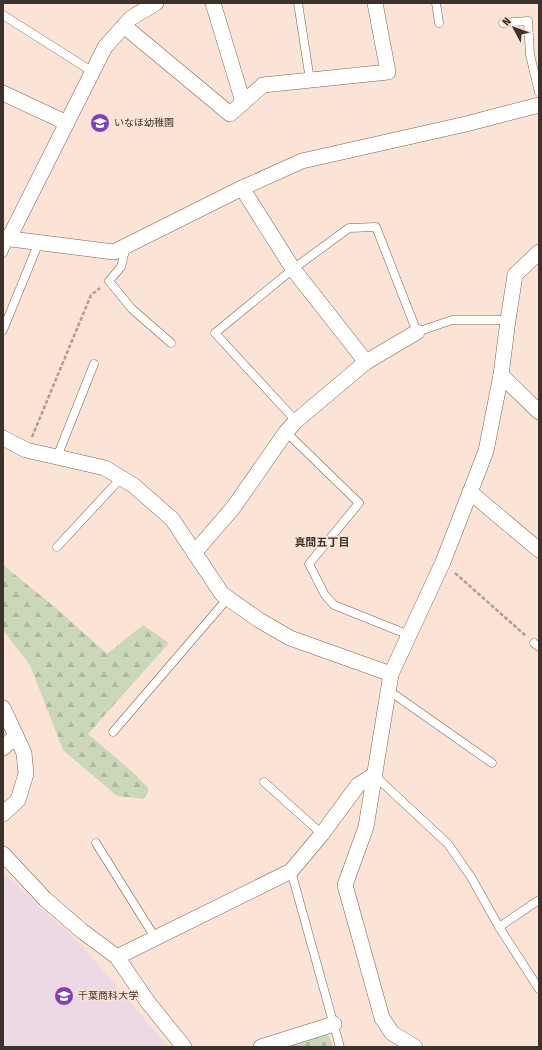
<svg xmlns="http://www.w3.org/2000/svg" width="542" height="1050" font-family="'Fira Sans Condensed','Noto Sans JP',sans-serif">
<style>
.education{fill:#edd8e6}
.forest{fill:url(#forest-firs)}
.cemetery{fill:url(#cemetery-stones)}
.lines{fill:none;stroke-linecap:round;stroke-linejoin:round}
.lane-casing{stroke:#7c6253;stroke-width:9}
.street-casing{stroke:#7c6253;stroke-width:16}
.path{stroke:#b19e93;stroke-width:2.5;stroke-dasharray:4 2;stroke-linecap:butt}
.lane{stroke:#fff;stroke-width:8}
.street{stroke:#fff;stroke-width:15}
.labels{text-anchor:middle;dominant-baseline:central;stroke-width:3.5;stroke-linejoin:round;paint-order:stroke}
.poi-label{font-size:10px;fill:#3d322b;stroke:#fbe3d6;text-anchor:start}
.neighbourhood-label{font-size:11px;font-weight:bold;fill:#3d322b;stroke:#fbe3d6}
</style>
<defs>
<pattern id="forest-firs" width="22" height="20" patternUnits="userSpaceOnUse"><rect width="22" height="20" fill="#cad8b8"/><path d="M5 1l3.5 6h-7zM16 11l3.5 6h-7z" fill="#aeba9e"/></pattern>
<pattern id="cemetery-stones" width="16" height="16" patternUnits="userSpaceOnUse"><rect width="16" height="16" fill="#cad8b8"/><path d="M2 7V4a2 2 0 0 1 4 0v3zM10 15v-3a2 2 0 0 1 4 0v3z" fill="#aeba9e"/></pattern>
</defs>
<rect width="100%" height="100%" fill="#fbe3d6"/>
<polygon class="education" points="3,873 81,945 169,1047 3,1047"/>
<polygon class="forest" points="3,565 56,608 107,654 143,625 169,643 88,734 136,775 149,789 144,799 117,796 63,750 30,665 3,630"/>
<polygon class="cemetery" points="327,1033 334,1047 288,1047"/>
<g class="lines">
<g class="lane-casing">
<g id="lane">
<polyline points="298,3 310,80"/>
<polyline points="436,3 439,23"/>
<polyline points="3,15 93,72"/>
<polyline points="503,23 528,21 530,55 539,92"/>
<polyline points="126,246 121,267 109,281 132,309 171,343"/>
<polyline points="3,253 9,238"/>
<polyline points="3,330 39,242"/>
<polyline points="296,421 215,333 293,269 349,228 376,227 417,332 452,320 508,320"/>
<polyline points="286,432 359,503 309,564 325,595 334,605 409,635"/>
<polyline points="57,457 94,364"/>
<polyline points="57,547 121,478"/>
<polyline points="534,643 539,647"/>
<polyline points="388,690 492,763"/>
<polyline points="113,732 228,598"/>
<polyline points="374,775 448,844 471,877 499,927 539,989"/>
<polyline points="264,782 322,834"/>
<polyline points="96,843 156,939"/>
<polyline points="291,871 340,1047"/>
<polyline points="499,927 539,900"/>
</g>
</g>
<g class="street-casing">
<g id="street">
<polyline points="213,3 243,102"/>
<polyline points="124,26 230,114 263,85 388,72 375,3"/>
<polyline points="3,93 67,123"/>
<polyline points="242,188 293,269 366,362"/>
<polyline points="3,238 114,252 242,188 302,161 466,124 539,105"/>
<polyline points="9,238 105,47 131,18 156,3"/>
<polyline points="501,375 539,412"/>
<polyline points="3,438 26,450 105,468 133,485 172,519 222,594 259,620 290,638 391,674"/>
<polyline points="470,492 539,550"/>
<polyline points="194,553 233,508 286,432 296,421 366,362 417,332"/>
<polyline points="3,708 24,753 26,774 18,800 3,814"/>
<polyline points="3,748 16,736"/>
<polyline points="3,854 45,899 82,931 117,957 147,1001 184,1047"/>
<polyline points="117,957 291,871 322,834 358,785 374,775"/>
<polyline points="261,1047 334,1024"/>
<polyline points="415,1047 392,1033 382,1018 345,885 366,827 391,674 443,562 486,451 501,375 508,320 515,275 539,252"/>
</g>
</g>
<g class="path">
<polyline points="32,437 91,295 100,288"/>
<polyline points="455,573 526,636"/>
</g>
<use href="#lane" class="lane"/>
<use href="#street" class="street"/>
</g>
<defs>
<g id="school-disc" transform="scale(1)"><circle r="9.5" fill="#7e41b7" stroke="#fbe3d6"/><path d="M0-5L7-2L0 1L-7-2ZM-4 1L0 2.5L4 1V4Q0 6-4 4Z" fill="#fff"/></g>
<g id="university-disc" transform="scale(1)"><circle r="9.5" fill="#7e41b7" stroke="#fbe3d6"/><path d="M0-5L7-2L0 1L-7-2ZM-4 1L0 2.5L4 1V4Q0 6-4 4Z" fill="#fff"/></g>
</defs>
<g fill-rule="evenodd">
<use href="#school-disc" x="100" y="123"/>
<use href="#university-disc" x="64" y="996"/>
</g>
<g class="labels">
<g class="poi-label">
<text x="114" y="123">いなほ幼稚園</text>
<text x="78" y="996">千葉商科大学</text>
</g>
<g class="neighbourhood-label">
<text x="322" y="542">真間五丁目</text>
</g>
</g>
<rect width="542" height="1050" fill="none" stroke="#3d322b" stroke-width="8"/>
<g transform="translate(514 28) rotate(311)" stroke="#fbe3d6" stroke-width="3" paint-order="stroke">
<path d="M0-3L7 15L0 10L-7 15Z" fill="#3d322b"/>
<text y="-6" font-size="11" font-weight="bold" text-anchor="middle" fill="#3d322b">N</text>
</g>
</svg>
